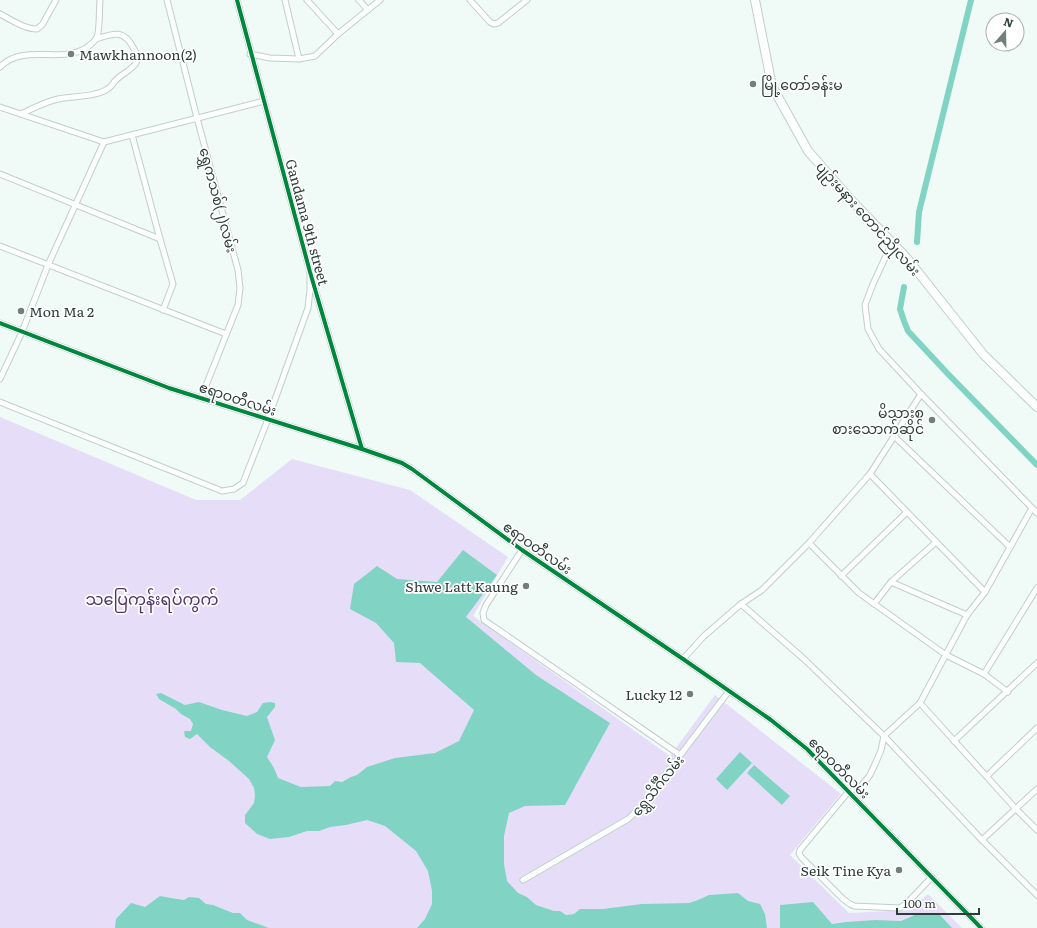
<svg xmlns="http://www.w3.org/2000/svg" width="1037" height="928" font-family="Literata,'Noto Sans Myanmar',serif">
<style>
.green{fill:#e6def9}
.water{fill:#81d4c3}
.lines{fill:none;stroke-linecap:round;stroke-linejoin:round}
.canal{stroke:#81d4c3;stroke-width:6}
.street-casing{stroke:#c1cfcb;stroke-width:7}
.primary-casing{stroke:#c1cfcb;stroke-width:10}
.street{stroke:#fdfefe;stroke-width:5}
.primary{stroke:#fdfefe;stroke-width:8}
.cycleway-casing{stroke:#fff;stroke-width:6}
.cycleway{stroke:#00873e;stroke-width:4}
.poi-dot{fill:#71807c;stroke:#fff;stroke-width:1.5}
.labels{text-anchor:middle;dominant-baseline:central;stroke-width:3.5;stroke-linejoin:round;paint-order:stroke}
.poi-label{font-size:14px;fill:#2c3e3a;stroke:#fff;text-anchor:end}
.street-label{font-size:14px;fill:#2c3e3a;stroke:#fff}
.quarter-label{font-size:16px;fill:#4f346f;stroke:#fff}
</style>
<rect width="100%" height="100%" fill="#f0faf7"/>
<polygon class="green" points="0,417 196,500 240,500 292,459 410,490 508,557 473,616 670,756 715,695 841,794 790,855 849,913 910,910 928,894 962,928 0,928"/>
<g class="water">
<polygon points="463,550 497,575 466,617 536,675 610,723 565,805 525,806 509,813 504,836 504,864 507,881 518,893 527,897 536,905 554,911 560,911 566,915 574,914 580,909 603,909 642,904 689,903 698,900 709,895 738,893 748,901 760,904 765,914 767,928 417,928 425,919 432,904 432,891 428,871 416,851 385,826 367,820 346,825 330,827 319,831 307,831 289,837 270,839 257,834 245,823 245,815 254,803 255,795 254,788 249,779 229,761 210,747 197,734 190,739 185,737 184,731 191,731 193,724 190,719 181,714 176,709 159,699 156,694 161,693 185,705 199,702 222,710 247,716 257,712 263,703 270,702 275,703 275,707 267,717 269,723 275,740 267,757 274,768 278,778 301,787 330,786 335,781 342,782 351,777 357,775 367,767 395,758 435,753 459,741 474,710 420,663 396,662 394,643 376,623 350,609 354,584 377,566 397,579 437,582"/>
<polygon points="740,752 752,763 727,790 716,779"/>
<polygon points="754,765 790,796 782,805 747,773"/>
<polygon points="160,896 171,898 184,900 189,897 199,898 206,904 213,905 233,913 240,913 247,920 269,928 115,928 116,919 131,903 145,907"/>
<polygon points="813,902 832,924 846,922 875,920 901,921 917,914 940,915 952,928 780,928 780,905"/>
</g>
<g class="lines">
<g class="canal">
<polyline points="917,242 919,212 971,0"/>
<polyline points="904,287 900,309 904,321 908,331 948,374 1037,465"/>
</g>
<g class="street-casing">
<g id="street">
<polyline points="167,0 197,118 238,270 240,288 238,305 201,398"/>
<polyline points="237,0 310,272 362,449"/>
<polyline points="285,0 299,59"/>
<polyline points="307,0 338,34"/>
<polyline points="359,0 368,10"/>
<polyline points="470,0 490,22 494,24 498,23 527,0"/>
<path d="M 0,14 C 12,20 24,29 37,29 L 42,25 L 56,0"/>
<polyline points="250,54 270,58 299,59 315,56 338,34 380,0"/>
<path d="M 0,67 C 23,43 60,64 86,48 C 90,45 95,42 97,37 C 100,30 99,9 100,0"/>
<polyline points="0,107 104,142 264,101"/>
<path d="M 21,114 C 33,108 45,102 58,99 C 72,96 98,97 109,88 C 112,86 113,83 115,81 C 121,74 131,71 136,63 C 139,58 137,53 134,49 C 124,29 114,33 96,39"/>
<polyline points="132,135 160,239 173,284 163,310"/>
<polyline points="0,174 160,239"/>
<polyline points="892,243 873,284 865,305 868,329 879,349 921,394 1037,513"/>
<polyline points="0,246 226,334"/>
<polyline points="0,323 169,388 362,449 402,463 412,469 522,550 683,659 771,720 807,749 981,928"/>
<polyline points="0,379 22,332 48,265 104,142"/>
<polyline points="0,402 222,491 234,489 243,483 268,419 308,308 310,290 310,272"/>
<polyline points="894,436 1010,547"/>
<polyline points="870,474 985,592"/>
<polyline points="809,543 859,593 946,655 984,674 1008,692"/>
<polyline points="522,550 486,605 483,613 484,620 680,755"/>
<polyline points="841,576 907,512"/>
<polyline points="891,582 967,615"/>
<polyline points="741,604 804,659 884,736 982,840 1037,895"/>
<polyline points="874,604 891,582 936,542"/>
<polyline points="683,659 704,636 741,604 762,590 809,543 870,474 921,394"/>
<polyline points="984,674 1037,588"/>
<polyline points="920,703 1016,809 1037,830"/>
<polyline points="954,741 1037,663"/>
<polyline points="987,776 1037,728"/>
<polyline points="982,840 1037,789"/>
<polyline points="932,877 908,902 900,908 854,906 850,904 843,899 801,857 799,853 800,850 849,791 861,786 870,775 876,762 881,750 884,736 920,703 967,615 985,592 1032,508"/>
<polyline points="523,880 628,819 640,808 729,691"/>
</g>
</g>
<g class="primary-casing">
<polyline id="primary" points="755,0 772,86 808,151 853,202 906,257 983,354 1037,407"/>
</g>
<use href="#street" class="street"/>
<use href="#primary" class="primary"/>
<g class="cycleway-casing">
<g id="cycleway">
<polyline points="237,0 310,272 362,449"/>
<polyline points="0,323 169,388 362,449 402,463 412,469 522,550 683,659 771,720 807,749 981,928"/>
</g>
</g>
<use href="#cycleway" class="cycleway"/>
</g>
<g class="poi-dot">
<circle cx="71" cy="54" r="4"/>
<circle cx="753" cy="84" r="4"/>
<circle cx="21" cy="311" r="4"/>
<circle cx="932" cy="420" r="4"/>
<circle cx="526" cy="586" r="4"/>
<circle cx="690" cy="694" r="4"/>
<circle cx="899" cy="870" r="4"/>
</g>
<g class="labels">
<g class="poi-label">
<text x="79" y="54" text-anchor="start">Mawkhannoon(2)</text>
<text x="761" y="84" text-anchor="start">မြို့တော်ခန်းမ</text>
<text x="29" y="311" text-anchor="start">Mon Ma 2</text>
<text x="924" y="412">မိသားစု<tspan x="924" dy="16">စားသောက်ဆိုင်</tspan></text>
<text x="518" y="586">Shwe Latt Kaung</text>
<text x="682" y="694">Lucky 12</text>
<text x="891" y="870">Seik Tine Kya</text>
</g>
<g class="street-label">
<text transform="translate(219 200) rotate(75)">ရွှေကသစ်(၂)လမ်း</text>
<text transform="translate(869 218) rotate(48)">ပျဉ်းမနား တောင်ညိုလမ်း</text>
<text transform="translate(308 222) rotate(75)">Gandama 9th street</text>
<text transform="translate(238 398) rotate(18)">ဧရာဝတီလမ်း</text>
<text transform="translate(538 547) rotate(35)">ဧရာဝတီလမ်း</text>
<text transform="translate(840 767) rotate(45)">ဧရာဝတီလမ်း</text>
<text transform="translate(657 785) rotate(-51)">ရွှေသိင်္ဂီလမ်း</text>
</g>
<g class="quarter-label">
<text x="152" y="598">သပြေကုန်းရပ်ကွက်</text>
</g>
</g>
<g transform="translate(1005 32) rotate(20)"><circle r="19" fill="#ffffff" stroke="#abb2b0"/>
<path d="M0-3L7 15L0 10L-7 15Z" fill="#71807c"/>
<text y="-6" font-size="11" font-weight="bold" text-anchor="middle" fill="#2c3e3a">N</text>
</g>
<path d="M897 908v6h82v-6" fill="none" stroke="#2c3e3a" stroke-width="2"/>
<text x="903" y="908" font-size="12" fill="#2c3e3a" stroke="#ffffff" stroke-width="3" paint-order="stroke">100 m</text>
</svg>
